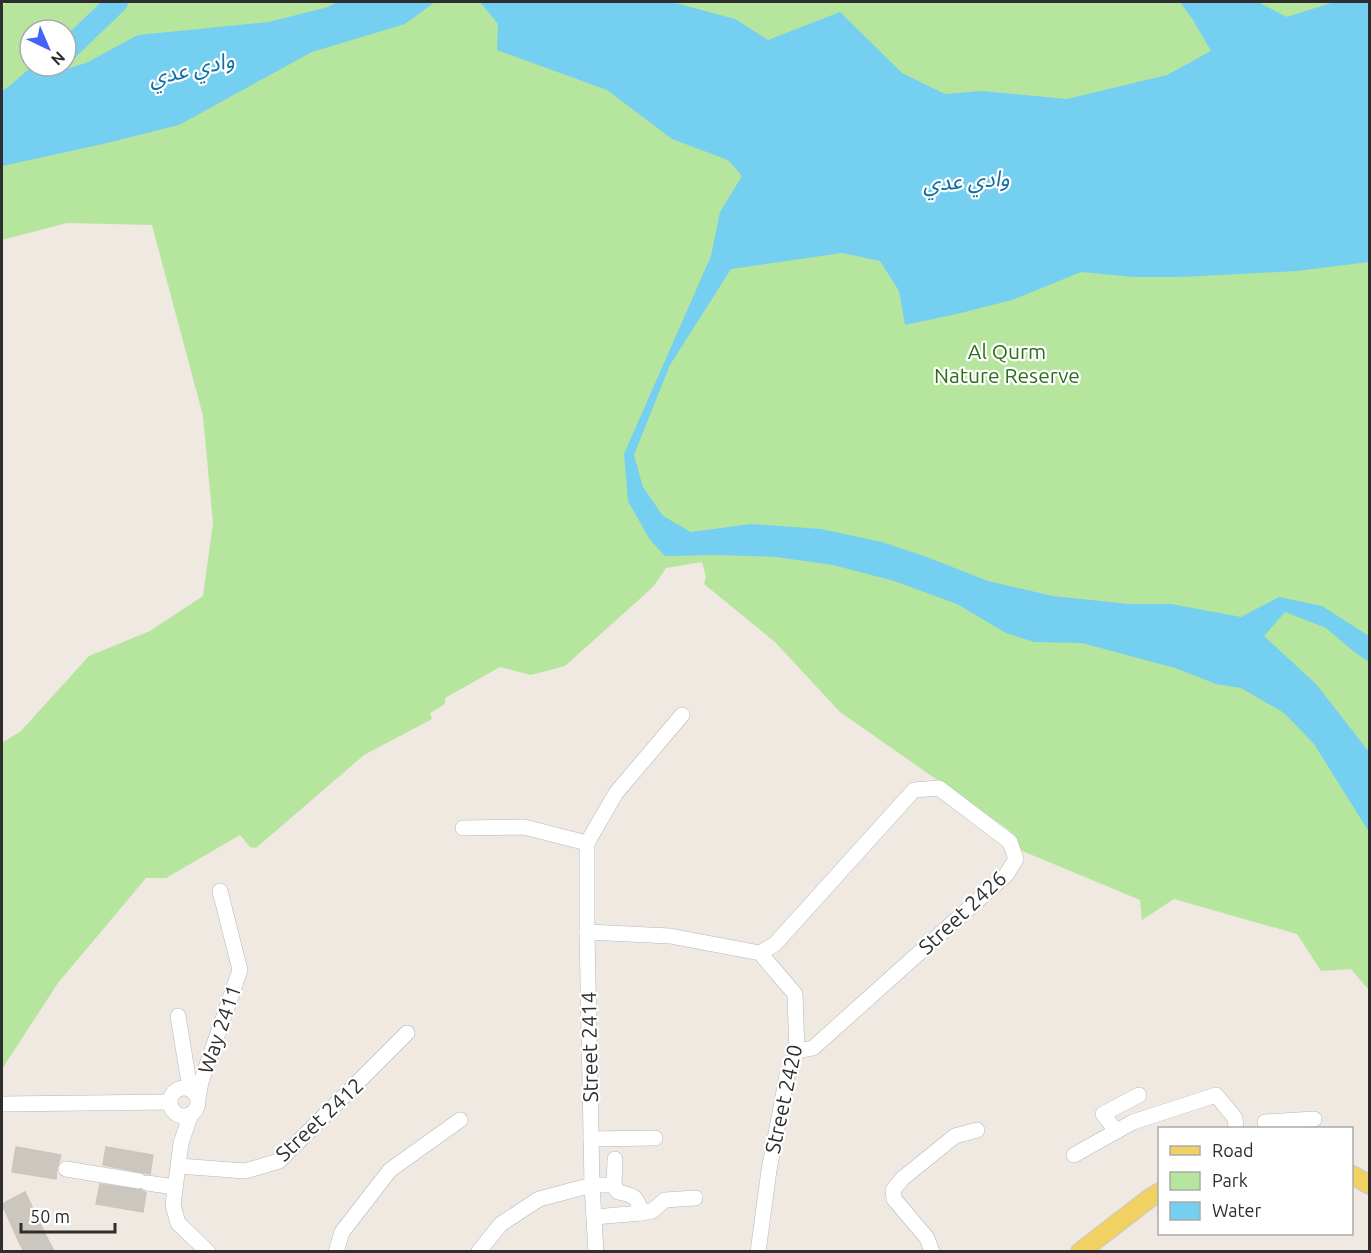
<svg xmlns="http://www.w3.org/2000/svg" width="1371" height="1253" font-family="Ubuntu,'Noto Sans Arabic',sans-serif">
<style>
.green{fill:#b6e59e;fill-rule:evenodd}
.water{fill:#75cff0}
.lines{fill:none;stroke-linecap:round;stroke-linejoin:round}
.river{stroke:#75cff0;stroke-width:22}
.building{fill:#cbc7bf;stroke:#cbc5ba;stroke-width:1.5}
.minor-casing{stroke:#b4b7c1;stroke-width:16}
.major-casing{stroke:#c9c9c9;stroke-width:20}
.minor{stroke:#fff;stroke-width:15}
.major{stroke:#f2d163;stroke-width:18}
.labels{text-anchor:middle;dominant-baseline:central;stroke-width:4.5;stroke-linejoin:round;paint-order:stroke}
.park-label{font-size:21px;fill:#2c6e1b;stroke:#fff}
.street-label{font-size:21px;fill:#2e2e2e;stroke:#fff}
.water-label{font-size:22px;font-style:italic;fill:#0d6fa3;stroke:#fff}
</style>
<rect width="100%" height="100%" fill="#efe9e1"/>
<path class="green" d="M 7,2 L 1369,2 L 1369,990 L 1351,969 L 1321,971 L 1297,934 L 1174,899 L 1142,920 L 1140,900 L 1020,850 L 1014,835 L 1006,828 L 840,712 L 775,642 L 704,584 L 706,577 L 702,562 L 666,568 L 653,587 L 565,666 L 531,675 L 500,667 L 445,698 L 445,704 L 430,713 L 432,719 L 364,755 L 256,848 L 250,847 L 240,835 L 166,878 L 146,878 L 58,983 L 2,1069 L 2,743 L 21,731 L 89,656 L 150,631 L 203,596 L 213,523 L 203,416 L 152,225 L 67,223 L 2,240 L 2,6 ZM 30,30 L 66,30 L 66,66 L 30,66 Z"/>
<g class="water">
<polygon points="337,2 435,2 405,24 312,52 179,125 103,144 2,166 2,91 8,87 86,63 138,35 269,22 328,7"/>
<polygon points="480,2 672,2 735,19 768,40 840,12 902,73 945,94 982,91 1067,99 1167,75 1211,51 1193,20 1180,2 1258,2 1287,17 1331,3 1333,2 1369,2 1369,262 1297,271 1181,277 1133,277 1081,272 1012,300 961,313 905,325 899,291 880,261 842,253 731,269 670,365 634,455 643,487 663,516 691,532 751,524 821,529 882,542 924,556 988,581 1053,596 1129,604 1171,604 1241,617 1279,597 1322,606 1369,636 1369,662 1353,651 1326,628 1285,612 1264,636 1316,684 1369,752 1369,832 1314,744 1284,713 1241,688 1216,684 1175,668 1082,643 1034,642 1006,633 957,604 894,581 833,565 776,557 719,555 665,556 650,540 628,501 624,454 711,256 720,212 742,176 728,160 672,139 607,90 497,50 498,24"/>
</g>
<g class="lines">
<g class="river">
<polyline points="66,51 117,2"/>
<polyline points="2,107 49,66"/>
</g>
</g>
<g class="building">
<polygon points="16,1147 61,1155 59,1162 57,1167 56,1179 12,1172"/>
<polygon points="106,1147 153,1155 150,1174 103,1165"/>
<polygon points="100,1184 141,1190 146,1193 143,1212 96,1204"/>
<polygon points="25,1192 44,1232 54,1251 24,1251 20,1244 2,1204"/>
</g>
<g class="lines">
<g class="minor-casing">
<g id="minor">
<polyline points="463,828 524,827 587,843"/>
<polyline points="587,932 670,936 760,953 795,994 797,1051 787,1076 769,1170 758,1252"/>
<polyline points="760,953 775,944 914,790 939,788 1010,842 1016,859 1006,875 813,1048 797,1051"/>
<polyline points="178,1016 190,1089"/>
<circle cx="184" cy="1102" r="14"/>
<polyline points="198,1098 201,1082 240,970 220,891"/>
<polyline points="2,1104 170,1102"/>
<polyline points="191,1114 181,1143 173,1205 178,1223 208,1252"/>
<polyline points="1265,1122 1314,1119"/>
<polyline points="1116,1131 1103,1114 1139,1095"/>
<polyline points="591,1139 655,1138"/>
<polyline points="1074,1155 1133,1122 1216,1095 1235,1118 1236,1128"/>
<path d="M 615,1159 L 614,1185 L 618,1192 C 634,1195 638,1197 641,1213"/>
<polyline points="179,1166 245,1171 279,1161 407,1033"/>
<polyline points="66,1169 139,1181"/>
<polyline points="147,1183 175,1187"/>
<polyline points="594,1217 641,1213 652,1211 665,1200 695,1198"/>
<polyline points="479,1251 501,1224 539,1199 592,1185 614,1185"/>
<polyline points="336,1252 342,1232 390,1170 460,1120"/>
<polyline points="596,1252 592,1185 587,932 587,843 616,793 682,715"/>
<polyline points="932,1252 927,1238 894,1199 893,1190 903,1178 955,1136 977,1130"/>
</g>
</g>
<g class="major-casing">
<g id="major">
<polyline points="1352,1175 1370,1185"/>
<polyline points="1080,1252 1150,1198 1160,1192"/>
</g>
</g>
<use href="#minor" class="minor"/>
<use href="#major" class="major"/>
</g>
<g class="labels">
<g class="park-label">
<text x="1007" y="351">Al Qurm<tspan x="1007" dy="24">Nature Reserve</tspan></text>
</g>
<g class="street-label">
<text transform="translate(962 912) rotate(-43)">Street 2426</text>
<text transform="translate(219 1029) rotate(-71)">Way 2411</text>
<text transform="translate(589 1047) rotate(-91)">Street 2414</text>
<text transform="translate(783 1099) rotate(-78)">Street 2420</text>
<text transform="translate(319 1119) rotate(-43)">Street 2412</text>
</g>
<g class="water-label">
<text transform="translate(191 68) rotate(-13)">وادي عدي</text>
<text transform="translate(966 180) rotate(-4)">وادي عدي</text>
</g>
</g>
<rect width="1371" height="1253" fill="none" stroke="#2e2e2e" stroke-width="6"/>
<rect x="1158" y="1127" width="195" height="108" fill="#ffffff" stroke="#ababab" stroke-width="1.5"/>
<rect x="1170" y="1146" width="30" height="9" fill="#f2d163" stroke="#ababab" stroke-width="1.5"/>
<text x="1212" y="1157" font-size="18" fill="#2e2e2e">Road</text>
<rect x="1170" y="1172" width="30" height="18" fill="#b6e59e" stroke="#ababab" stroke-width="1.5"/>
<text x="1212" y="1187" font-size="18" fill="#2e2e2e">Park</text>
<rect x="1170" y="1202" width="30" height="18" fill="#75cff0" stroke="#ababab" stroke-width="1.5"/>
<text x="1212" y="1217" font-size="18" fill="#2e2e2e">Water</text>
<g transform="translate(48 48) rotate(136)"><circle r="28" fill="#ffffff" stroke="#ababab" stroke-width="1.5"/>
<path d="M0-4.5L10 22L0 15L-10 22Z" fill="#4264fb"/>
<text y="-9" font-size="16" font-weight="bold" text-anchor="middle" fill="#2e2e2e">N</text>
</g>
<path d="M21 1223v9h94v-9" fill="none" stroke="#2e2e2e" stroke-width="3"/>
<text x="30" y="1223" font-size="18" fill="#2e2e2e" stroke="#ffffff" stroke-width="4.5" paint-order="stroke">50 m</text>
</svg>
